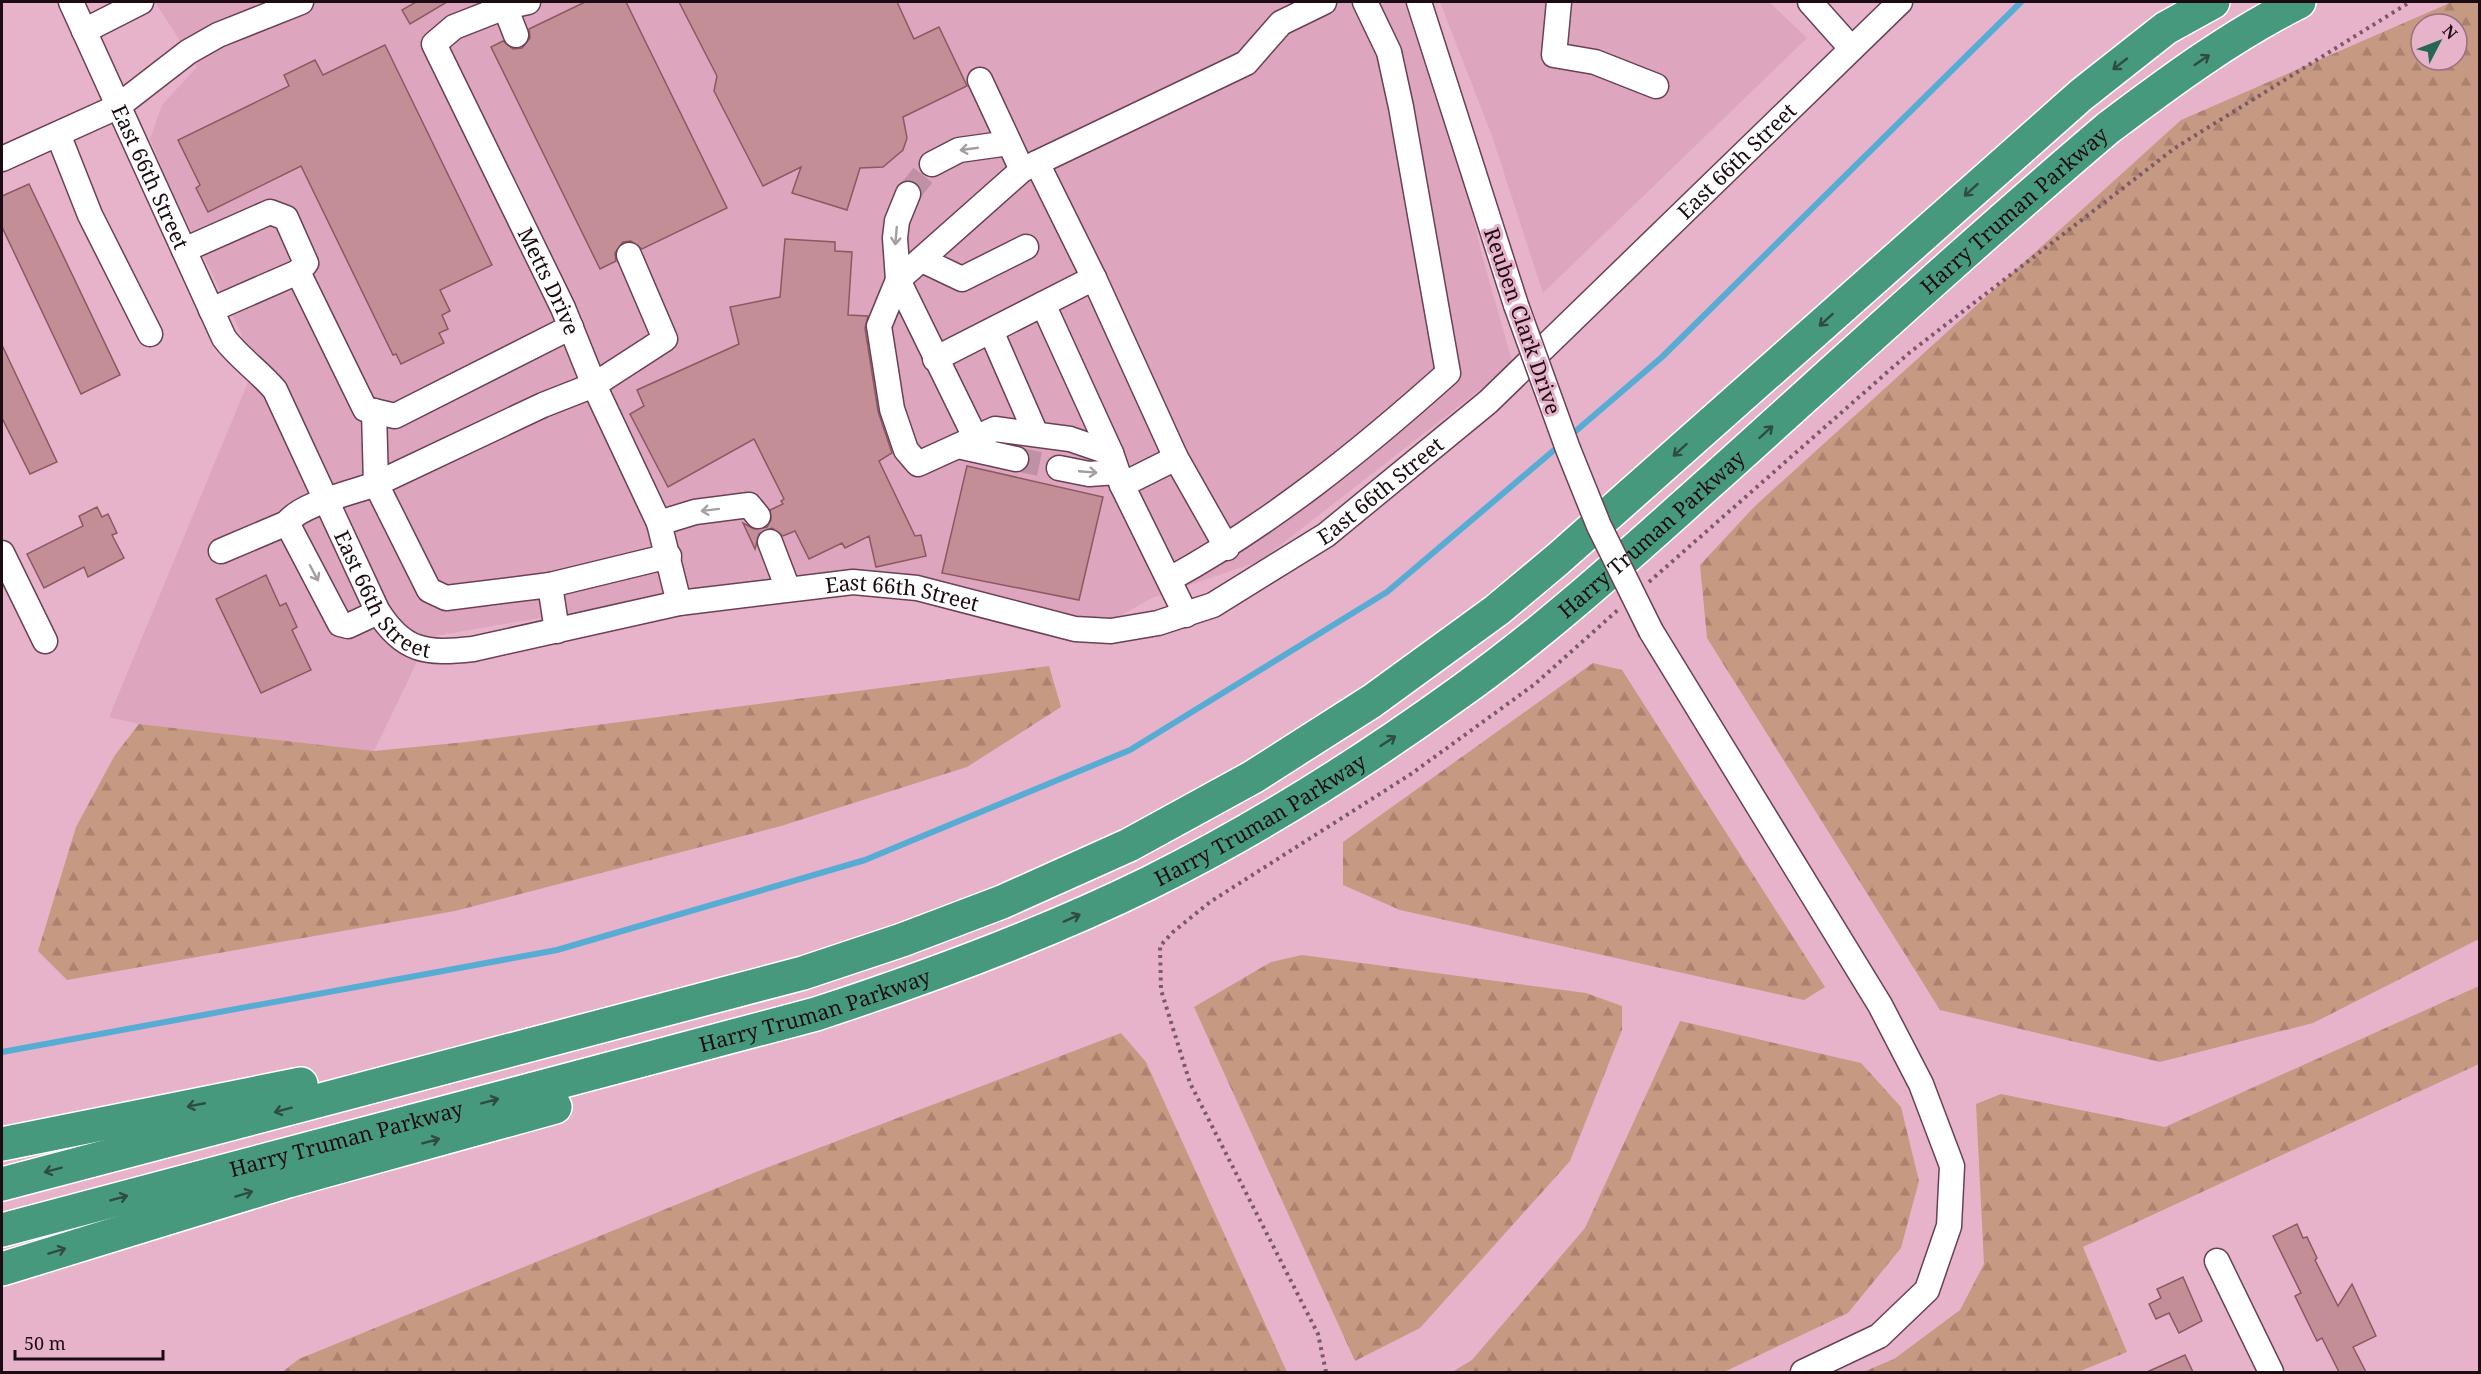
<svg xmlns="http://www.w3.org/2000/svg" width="2481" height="1374" font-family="'Noto Serif',serif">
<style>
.built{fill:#dea5bf}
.forest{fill:url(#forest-firs);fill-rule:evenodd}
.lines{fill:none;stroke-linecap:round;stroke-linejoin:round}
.stream{stroke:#56acd3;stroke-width:6}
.building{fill:#c48e96;stroke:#8b5961;stroke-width:1.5}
.minor-tunnel{stroke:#be91a6;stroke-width:24;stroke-dasharray:24 12;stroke-linecap:butt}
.minor-casing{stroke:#6b4055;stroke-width:27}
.highway-casing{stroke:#fff;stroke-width:36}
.path{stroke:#7a5968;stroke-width:4;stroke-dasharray:3 4.5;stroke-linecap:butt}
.minor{stroke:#fff;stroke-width:24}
.highway{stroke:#47997e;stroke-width:33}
.minor-bridge-casing{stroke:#6b4055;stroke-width:27;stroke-linecap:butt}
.minor-bridge{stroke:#fff;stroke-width:24}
.oneway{stroke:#2f4b43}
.oneway2{stroke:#a49da1}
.labels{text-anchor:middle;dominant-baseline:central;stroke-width:6;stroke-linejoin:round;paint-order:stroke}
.street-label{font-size:21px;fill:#1c0b13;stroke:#e6b3cb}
</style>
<defs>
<pattern id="forest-firs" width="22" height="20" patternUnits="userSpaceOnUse" patternTransform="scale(1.5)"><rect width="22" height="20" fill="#c69982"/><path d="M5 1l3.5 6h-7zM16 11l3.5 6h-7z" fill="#aa826f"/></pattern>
</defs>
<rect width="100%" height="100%" fill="#e6b3cb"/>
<g class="built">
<polygon points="155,2 1409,2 1454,136 1483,259 1513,364 1260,561 1152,598 1112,620 1088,623 859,572 668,596 429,637 374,751 139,724 109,717 249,380 241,333 170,187 150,139 162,105 197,67"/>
<polygon points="1440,2 1769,2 1807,38 1543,293 1492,136"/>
</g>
<g class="forest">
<path d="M 2452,2 L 2480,2 L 2479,939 L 2313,1023 L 2160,1062 L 1940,1010 L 1707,638 L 1700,565 L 1755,506 L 2181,120 ZM 2421,24 L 2457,24 L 2457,60 L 2421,60 Z"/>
<polygon points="1593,663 1622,670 1825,987 1804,1000 1400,910 1343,885 1343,842"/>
<polygon points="1049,666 1061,707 967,767 781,826 455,911 67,980 38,951 76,827 115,755 139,724 374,751 466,742"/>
<polygon points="1302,955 1586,993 1622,1006 1622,1030 1570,1161 1420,1328 1355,1361 1194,1007 1271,962"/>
<polygon points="2479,986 2479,1064 2083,1247 2127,1352 2078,1372 1863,1372 1894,1359 1960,1310 1984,1264 1976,1104 2001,1094 2165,1127"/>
<polygon points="1680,1021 1861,1063 1901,1107 1919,1181 1901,1248 1848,1313 1724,1372 1452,1372 1472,1360 1585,1228"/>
<polygon points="1121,1033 1146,1062 1287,1372 282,1372 299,1359 766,1168"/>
</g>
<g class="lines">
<g class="stream">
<polyline points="1570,436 1662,357 2021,2"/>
<polyline points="2,1052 557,950 865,860 1130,750 1387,592 1560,445"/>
</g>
</g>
<g class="building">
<polygon points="416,2 447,2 410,24 402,10"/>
<polygon points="585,2 626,2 727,208 642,249 631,241 623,242 615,253 616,261 600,269 491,47 503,41 513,49 522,48 530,38 529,29"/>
<polygon points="679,2 897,2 914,39 939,27 967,86 903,117 907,138 903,150 883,167 860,168 847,210 792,193 801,167 763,186 714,91 717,76"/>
<polygon points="385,45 492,265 440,290 450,311 442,315 448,329 439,333 444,343 401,364 396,354 393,355 301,166 208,212 196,188 200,185 178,140 289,86 284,75 315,60 323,75"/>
<polygon points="29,184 120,375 81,394 2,227 2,196"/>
<polygon points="785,239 835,242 835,251 852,252 848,315 868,316 865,328 878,411 892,453 879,461 915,536 921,535 926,556 876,567 869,536 845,548 842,543 809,559 795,531 783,536 772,528 759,534 755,549 743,523 754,529 767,527 771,520 770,510 783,504 781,501 784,499 754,439 668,487 630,414 644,406 637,390 739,344 730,307 780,297"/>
<polygon points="2,345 57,462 30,474 2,418"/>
<polygon points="967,466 1103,497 1079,600 942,573"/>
<polygon points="97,507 102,517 108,514 117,533 112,535 124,558 88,577 84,567 44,588 27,554 83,526 79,516"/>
<polygon points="266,575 280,606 286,603 297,627 292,630 311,670 261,693 216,599"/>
<polygon points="2297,1224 2303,1238 2307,1237 2317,1258 2315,1260 2338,1306 2352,1284 2376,1336 2353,1347 2366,1372 2339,1372 2322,1338 2317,1341 2295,1296 2301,1293 2273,1236"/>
<polygon points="2183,1277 2202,1321 2179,1333 2169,1313 2156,1319 2149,1304 2161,1298 2157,1289"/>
<polygon points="2185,1355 2193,1372 2147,1372"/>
</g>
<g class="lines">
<g class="minor-tunnel">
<polyline points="908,194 932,164"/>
<polyline points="1016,459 1059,468"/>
</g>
<g class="minor-casing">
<g id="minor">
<path id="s1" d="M 71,2 L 224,338 C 239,358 259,371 275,390 L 377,610 C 403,652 426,654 473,649 L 679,603 L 853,582 L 917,588 L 1075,629 L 1111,631 L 1158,623 L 1213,605 L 1326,535 L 1488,402 L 1900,2"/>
<path id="s2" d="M 503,2 L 505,7 L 454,27 L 434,44 L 563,308 L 594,385 L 659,523 L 679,603"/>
<polyline points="1419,2 1516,305"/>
<polyline points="1559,2 1554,55 1595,62 1656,86"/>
<polyline points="1810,2 1851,48"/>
<polyline points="84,31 141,2"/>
<polyline points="516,35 505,7 528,2"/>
<polyline points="980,80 1022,170"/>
<polyline points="58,134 90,215 150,334"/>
<polyline points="2,159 117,107 188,52 218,35 301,2"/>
<polyline points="1037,163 1094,278 1176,458 1227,548"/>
<polyline points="932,164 959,150 1009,143"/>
<polyline points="908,194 897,221 895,238 898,280 975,437"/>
<polyline points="184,250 270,212 286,218 306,263 298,272 365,409 395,416 571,327"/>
<polyline points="922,260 962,279 1026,247"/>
<polyline points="1043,304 1111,453"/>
<polyline points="211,310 298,272"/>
<polyline points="991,331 1036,434"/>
<polyline points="935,359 1094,278"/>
<polyline points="958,446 1016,459"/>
<polyline points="1059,468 1089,474 1117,472"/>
<polyline points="1122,485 1176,458"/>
<polyline points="287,523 340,624 348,626 378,612"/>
<polyline points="659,523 695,512 749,505 758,516"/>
<polyline points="770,542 788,589"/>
<path d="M 221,551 L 287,523 C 300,504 354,492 376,484 L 374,411"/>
<polyline points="2,553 45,641"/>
<path d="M 1170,579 C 1272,523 1362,450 1448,373 L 1401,107 L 1389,52 L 1365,2"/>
<polyline points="550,585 669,556"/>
<polyline points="1186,615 1122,485 1111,453 1070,439 995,429 918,464 906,450 892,409 879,326 898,280 1022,170 1246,63 1281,23 1324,2"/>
<polyline points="557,631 550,585 446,598 429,590 376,484 543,405 594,385 665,339 629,255"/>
<polyline points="1651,631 1880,1005 1921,1084 1952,1166 1949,1226 1927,1290 1879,1336 1803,1372"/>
<polyline points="2217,1261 2271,1372"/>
</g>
</g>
<g class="highway-casing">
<g id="highway">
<polyline points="2,1144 301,1084"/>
<polyline points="2,1184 803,973 902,940 1002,902 1129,845 1253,777 1372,701 1497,610 1558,559 2081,95 2166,28 2213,2"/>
<path id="s3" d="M 2,1230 L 816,1014 C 929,977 1041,936 1149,883 C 1258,829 1362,763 1460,692 C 1551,627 1633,551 1716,477 C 1846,360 1975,241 2108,128 C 2169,82 2231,36 2299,2"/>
<polyline points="2,1269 288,1181 555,1107"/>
</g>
</g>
<g class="path">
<polyline points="1649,582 1909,353 2175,148 2410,2"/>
<polyline points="1326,1372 1318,1334 1190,1083 1161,990 1160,946 1173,932 1210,902 1411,774 1535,684 1619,609"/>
</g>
<use href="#minor" class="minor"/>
<use href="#highway" class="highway"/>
<g class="minor-bridge-casing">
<polyline id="minor-bridge" points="1516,305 1568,449 1599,526 1651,631"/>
</g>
<use href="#minor-bridge" class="minor-bridge"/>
</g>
<defs><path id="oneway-shaft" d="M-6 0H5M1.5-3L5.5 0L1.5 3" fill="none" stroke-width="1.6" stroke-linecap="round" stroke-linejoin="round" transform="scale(1.5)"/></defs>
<g class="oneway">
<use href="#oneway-shaft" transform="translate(2202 60) rotate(-34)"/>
<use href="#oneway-shaft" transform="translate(2120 64) rotate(142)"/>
<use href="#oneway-shaft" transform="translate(1971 190) rotate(138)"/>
<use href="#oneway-shaft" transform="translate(1826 320) rotate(138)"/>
<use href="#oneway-shaft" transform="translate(1766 432) rotate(-42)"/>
<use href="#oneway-shaft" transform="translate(1680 450) rotate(138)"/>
<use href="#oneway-shaft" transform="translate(1388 741) rotate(-33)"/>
<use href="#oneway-shaft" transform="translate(1072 918) rotate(-24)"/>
<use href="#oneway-shaft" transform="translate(490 1101) rotate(-15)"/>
<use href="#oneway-shaft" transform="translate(196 1105) rotate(169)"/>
<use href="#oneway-shaft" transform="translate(283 1110) rotate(165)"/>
<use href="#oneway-shaft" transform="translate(431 1141) rotate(-15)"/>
<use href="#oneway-shaft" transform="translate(53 1170) rotate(165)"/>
<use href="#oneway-shaft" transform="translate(244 1194) rotate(-17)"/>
<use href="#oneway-shaft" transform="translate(119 1198) rotate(-15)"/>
<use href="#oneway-shaft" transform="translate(57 1251) rotate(-17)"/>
</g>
<g class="oneway2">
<use href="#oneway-shaft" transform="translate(969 149) rotate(172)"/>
<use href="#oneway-shaft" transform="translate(896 236) rotate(95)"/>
<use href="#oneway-shaft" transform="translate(1088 472) rotate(5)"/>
<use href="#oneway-shaft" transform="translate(710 510) rotate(173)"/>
<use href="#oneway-shaft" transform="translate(314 573) rotate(62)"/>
</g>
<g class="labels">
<g class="street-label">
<text stroke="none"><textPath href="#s1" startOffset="2241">East 66th Street</textPath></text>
<text stroke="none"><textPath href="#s1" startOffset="192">East 66th Street</textPath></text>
<text stroke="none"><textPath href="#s3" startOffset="2300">Harry Truman Parkway</textPath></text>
<text stroke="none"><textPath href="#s2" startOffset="350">Metts Drive</textPath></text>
<text transform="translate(1523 321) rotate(71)">Reuben Clark Drive</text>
<text stroke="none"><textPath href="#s1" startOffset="1755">East 66th Street</textPath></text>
<text stroke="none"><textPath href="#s3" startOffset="1814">Harry Truman Parkway</textPath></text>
<text stroke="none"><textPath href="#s1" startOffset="676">East 66th Street</textPath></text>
<text stroke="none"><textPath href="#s1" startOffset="1233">East 66th Street</textPath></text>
<text stroke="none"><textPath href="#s3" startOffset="1328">Harry Truman Parkway</textPath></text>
<text stroke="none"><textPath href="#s3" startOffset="842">Harry Truman Parkway</textPath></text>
<text stroke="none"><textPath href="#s3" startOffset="356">Harry Truman Parkway</textPath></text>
</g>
</g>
<rect width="2481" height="1374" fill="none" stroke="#1c0b13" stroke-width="6"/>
<g transform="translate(2439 42) rotate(48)"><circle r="28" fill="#e6b3cb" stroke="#957081" stroke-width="1.5"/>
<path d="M0-4.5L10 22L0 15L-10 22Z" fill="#276652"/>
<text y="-9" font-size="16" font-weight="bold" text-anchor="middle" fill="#1c0b13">N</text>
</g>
<path d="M15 1350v9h148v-9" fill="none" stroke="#1c0b13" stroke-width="3"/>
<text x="24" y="1350" font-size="18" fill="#1c0b13" stroke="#e6b3cb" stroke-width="4.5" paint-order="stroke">50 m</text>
</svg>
